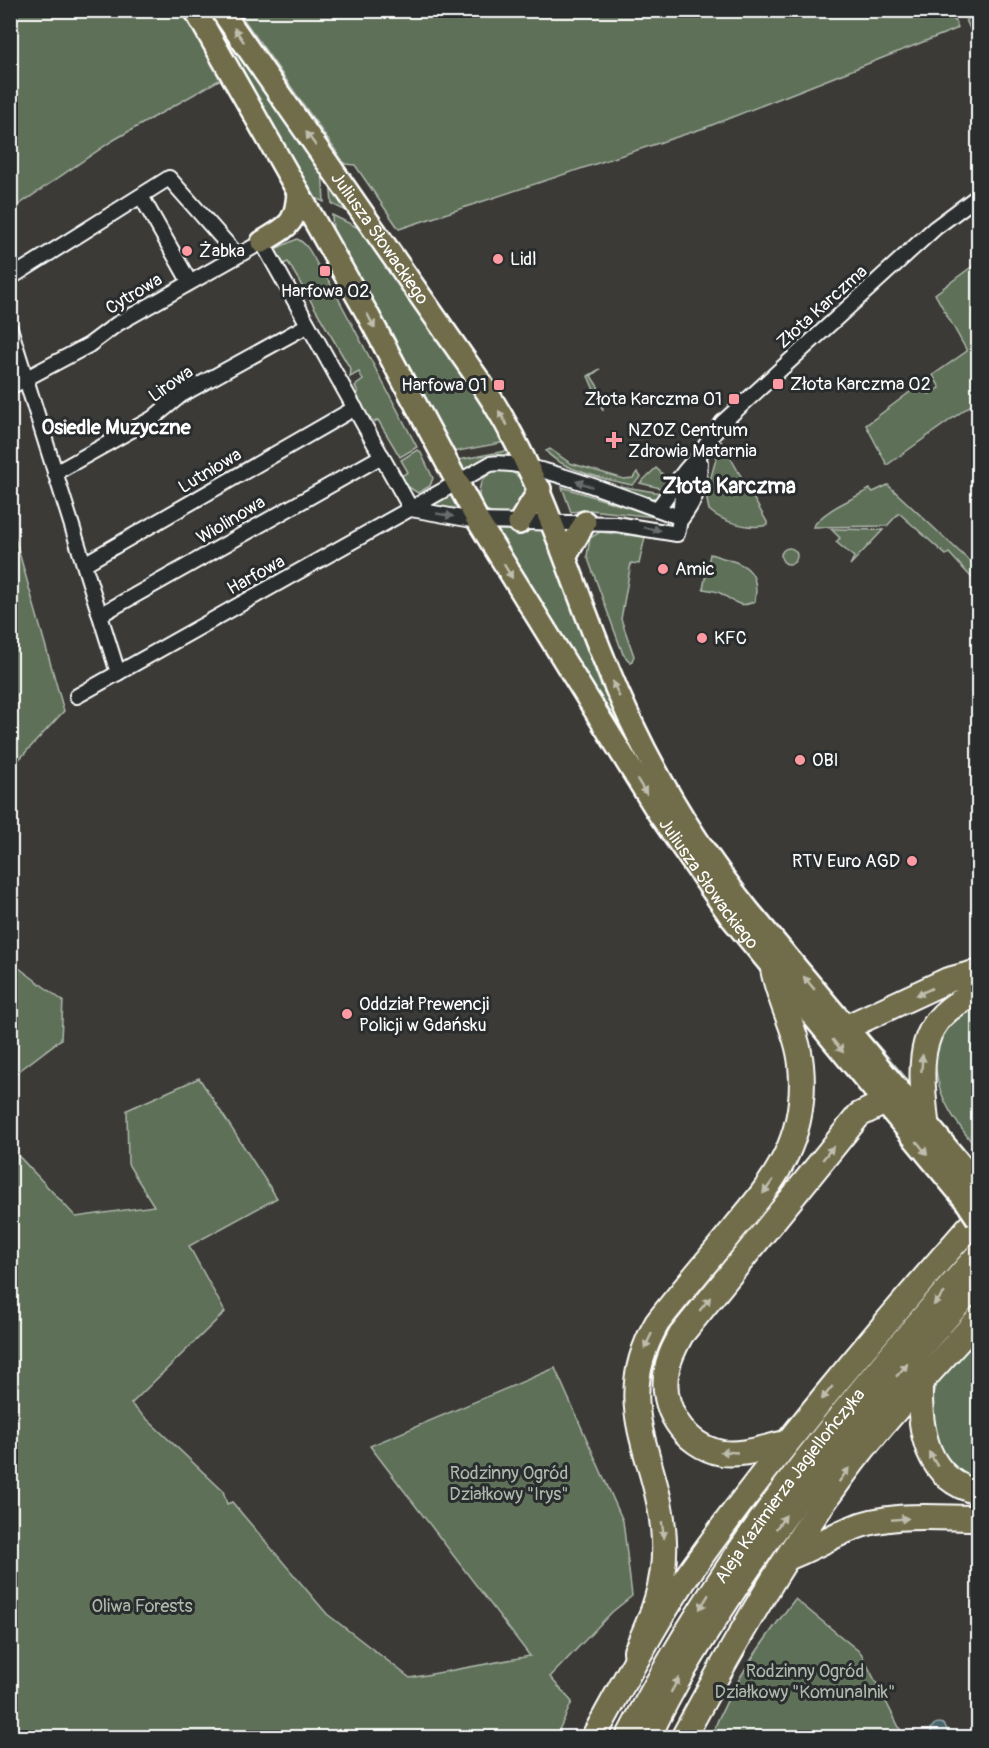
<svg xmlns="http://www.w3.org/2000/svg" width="989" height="1748" font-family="Pangolin,sans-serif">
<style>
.green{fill:#5e7059;stroke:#aeb8ac;stroke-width:1.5}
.water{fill:#48656c;stroke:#91a3a7;stroke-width:1.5}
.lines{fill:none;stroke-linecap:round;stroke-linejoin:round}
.street-casing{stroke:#fff;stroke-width:18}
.primary-casing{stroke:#fff;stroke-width:26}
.highway-casing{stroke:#fff;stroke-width:28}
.street{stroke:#2a2d2e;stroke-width:14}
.primary{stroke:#716d4b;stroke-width:21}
.highway{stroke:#716d4b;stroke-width:24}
.primary-bridge-casing{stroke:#fff;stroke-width:26;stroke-linecap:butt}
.primary-bridge{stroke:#716d4b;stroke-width:21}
.oneway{fill:#bfbdae}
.oneway2{fill:#6a6c6d}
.poi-dot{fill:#ff9aa2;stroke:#2a2d2e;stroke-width:2}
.labels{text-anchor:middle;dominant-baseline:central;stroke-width:6;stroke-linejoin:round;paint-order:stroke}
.street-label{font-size:18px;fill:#fff;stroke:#2a2d2e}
.poi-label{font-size:18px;fill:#fff;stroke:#2a2d2e;text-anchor:start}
.park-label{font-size:18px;fill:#aeb8ac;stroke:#2a2d2e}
.neighbourhood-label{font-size:20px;font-weight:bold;fill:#fff;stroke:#2a2d2e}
.quarter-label{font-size:21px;font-weight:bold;fill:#fff;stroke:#2a2d2e}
</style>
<rect width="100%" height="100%" fill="#3c3a37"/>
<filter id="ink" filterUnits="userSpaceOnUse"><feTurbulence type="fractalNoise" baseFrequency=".0167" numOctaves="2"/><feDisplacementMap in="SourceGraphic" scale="12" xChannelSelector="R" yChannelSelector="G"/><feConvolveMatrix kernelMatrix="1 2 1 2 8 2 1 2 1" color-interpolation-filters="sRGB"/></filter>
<g filter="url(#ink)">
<g class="green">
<polygon points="11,10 182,11 221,79 112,141 11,210"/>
<polygon points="949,10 958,27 956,29 707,127 399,229 355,165 345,164 238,11"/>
<polygon points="203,11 213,11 322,167 324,202 307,194"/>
<polygon points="978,13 978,46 966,20"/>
<polygon points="330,179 355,215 332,204"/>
<polygon points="332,215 367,232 442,339 506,442 453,452 392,333 333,232"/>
<path d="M 297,239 C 313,246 316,270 329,281 L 417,447 L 400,457 L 378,420 L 370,424 L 354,395 L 358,392 L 355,386 L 363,380 L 359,372 L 350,377 L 351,370 L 288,262 L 281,265 L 273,250 Z"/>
<polygon points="978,262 978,400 887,465 866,425 922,383 929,394 940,388 933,375 967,351 935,294"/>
<polygon points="600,369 591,376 606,399 602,401 603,411 588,376"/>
<path d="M 721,441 L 767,522 L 767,525 C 750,530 722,522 709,510 L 706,495 Z"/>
<path d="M 550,449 L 570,463 L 624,479 L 633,478 L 637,472 L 641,477 L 632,485 C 608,480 561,470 546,451 Z"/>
<polygon points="417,450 420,451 433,478 430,486 418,493 407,486 401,476 408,472 401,460"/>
<polygon points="510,450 515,459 491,458 464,471 458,460"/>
<polygon points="656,468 669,480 664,489 640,483"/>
<circle cx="502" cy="493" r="23"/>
<path d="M 888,485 L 978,569 L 972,578 L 949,553 L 946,555 L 899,513 L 887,526 L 813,527 C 823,510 853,499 870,489 L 873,492 Z"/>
<polygon points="562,487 655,516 654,517 590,510 571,512"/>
<path d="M 619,487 L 620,486 L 666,494 C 650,504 635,493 619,487 Z"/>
<polygon points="452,491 462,512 423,507"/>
<polygon points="11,524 64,711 11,768 10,768"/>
<polygon points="831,529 834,529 883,530 850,565 854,557 836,542 840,538"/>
<polygon points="495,530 543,530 600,684 644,767 640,770"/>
<polygon points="600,532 645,537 639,564 631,563 621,619 634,656 631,663 623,654 587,556 590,538"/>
<circle cx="789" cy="556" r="8"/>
<path d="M 710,554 C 738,563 761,564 755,601 C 741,609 735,602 722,594 C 717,591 709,590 703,589 Z"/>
<polygon points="11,962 63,1001 61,1039 11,1077"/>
<path d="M 978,1000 L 978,1150 C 959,1126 939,1102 936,1070 L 928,1070 L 938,1031 Z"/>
<polygon points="862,1027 909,1081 914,1083 916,1096 858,1030"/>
<polygon points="199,1078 277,1198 189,1246 225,1312 131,1404 223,1491 227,1504 232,1502 327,1614 410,1678 530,1656 370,1446 555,1368 623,1521 632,1596 612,1612 550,1677 572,1702 558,1732 552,1737 11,1737 11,1148 76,1217 154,1206 128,1164 127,1110"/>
<polygon points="978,1333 978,1484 973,1482 940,1456 929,1410 934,1390 941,1378"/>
<path d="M 795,1599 L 861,1653 L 904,1737 L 711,1737 C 730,1686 762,1642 795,1599 Z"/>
</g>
<circle class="water" cx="939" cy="1731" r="8"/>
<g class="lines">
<g class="street-casing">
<g id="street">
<polyline points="141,196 189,281"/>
<polyline points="10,278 169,178 237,255"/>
<polyline points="10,328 118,673"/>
<polyline points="10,387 89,345 117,324 262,242 411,509"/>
<polyline points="55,473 153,418 181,395 308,325"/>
<path d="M 411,509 L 478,521 L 616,524 L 677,534 C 681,521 680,510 682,497 C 687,471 706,443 722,423 L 935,228 L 978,196"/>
<path d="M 657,509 C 671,493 679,474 696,459"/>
<path d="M 682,518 C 698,497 699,487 700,462"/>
<polyline points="84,564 355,408"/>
<polyline points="100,615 382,456"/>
<path d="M 77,696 L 490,464 C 528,457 640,504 682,518"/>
</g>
</g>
<g class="primary-casing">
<g id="primary">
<path id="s1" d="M 195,10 L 369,317 L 478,521 L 659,814 L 730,916 L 966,1201"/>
<path id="s2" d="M 221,10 L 481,383 C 540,470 566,568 606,664 C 642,754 688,835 749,911 L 978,1185"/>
<path d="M 262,242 C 288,226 296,225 298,192"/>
<polyline points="519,523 540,489"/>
<polyline points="566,556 585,522"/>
</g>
</g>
<g class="highway-casing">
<g id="highway">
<polyline points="847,1027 948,980 978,972"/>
<path d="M 926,1121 C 920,1063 914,1018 978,993"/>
<path d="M 920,1384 C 919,1430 926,1480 978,1492"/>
<path d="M 786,1443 C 766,1447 743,1456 722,1453 C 684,1446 659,1407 667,1369 C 669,1357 675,1346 681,1335 L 859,1115 L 885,1102"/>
<path d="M 787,1558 C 809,1550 828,1538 850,1529 C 889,1512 937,1518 978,1518"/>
<path d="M 637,1659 L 636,1651 C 653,1615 666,1582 664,1541 C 661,1457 608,1409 657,1323 C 681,1292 707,1262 732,1231 C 776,1179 808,1138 801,1065 C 798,1032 779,1002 773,969"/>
<path d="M 593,1738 C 625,1681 655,1622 692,1569 C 780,1446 878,1330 978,1217"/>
<path id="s3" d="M 628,1738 C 721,1555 843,1406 978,1255"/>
<path d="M 648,1738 C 672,1685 703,1637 735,1588 C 807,1479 891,1379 978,1282"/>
<path d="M 683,1738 C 732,1647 783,1557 844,1474 C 884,1419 933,1370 978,1319"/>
</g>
</g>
<use href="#street" class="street"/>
<use href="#primary" class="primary"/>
<use href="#highway" class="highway"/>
<g class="primary-bridge-casing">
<polyline id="primary-bridge" points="966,1201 978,1219"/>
</g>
<use href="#primary-bridge" class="primary-bridge"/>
</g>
<defs><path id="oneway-solid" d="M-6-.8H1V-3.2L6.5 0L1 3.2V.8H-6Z" transform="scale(1.5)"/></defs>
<g class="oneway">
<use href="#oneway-solid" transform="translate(239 35) rotate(-125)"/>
<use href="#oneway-solid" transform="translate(311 139) rotate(-125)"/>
<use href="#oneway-solid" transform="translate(371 321) rotate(62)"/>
<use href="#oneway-solid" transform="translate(503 418) rotate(-121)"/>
<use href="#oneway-solid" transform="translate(508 571) rotate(59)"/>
<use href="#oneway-solid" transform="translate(616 689) rotate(-113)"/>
<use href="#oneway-solid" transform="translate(642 787) rotate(58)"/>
<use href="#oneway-solid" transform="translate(809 983) rotate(-130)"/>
<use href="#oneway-solid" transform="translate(924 992) rotate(155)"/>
<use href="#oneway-solid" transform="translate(838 1046) rotate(50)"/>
<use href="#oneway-solid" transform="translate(922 1063) rotate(-86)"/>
<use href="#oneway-solid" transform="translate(922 1148) rotate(51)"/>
<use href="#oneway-solid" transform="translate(828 1153) rotate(-51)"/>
<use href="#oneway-solid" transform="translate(768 1187) rotate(127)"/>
<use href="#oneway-solid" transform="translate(939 1299) rotate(131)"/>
<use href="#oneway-solid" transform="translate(705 1304) rotate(-51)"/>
<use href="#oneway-solid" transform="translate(648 1341) rotate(116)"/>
<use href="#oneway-solid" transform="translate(902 1370) rotate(-49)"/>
<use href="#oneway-solid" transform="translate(827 1393) rotate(129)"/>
<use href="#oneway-solid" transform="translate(729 1452) rotate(-177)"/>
<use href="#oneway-solid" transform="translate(933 1459) rotate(-121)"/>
<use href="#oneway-solid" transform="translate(844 1475) rotate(-54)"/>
<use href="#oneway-solid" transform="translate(900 1519) rotate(-5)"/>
<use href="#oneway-solid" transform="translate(781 1522) rotate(-54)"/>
<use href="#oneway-solid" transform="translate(663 1530) rotate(82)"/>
<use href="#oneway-solid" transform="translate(704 1602) rotate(122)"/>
<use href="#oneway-solid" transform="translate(675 1685) rotate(-61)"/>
</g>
<g class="oneway2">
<use href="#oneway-solid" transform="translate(584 484) rotate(-161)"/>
<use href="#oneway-solid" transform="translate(445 515) rotate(10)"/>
<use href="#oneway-solid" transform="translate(652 529) rotate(11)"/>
</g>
</g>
<g class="poi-dot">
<circle cx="187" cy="251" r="6"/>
<circle cx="498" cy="259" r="6"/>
<rect x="319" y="265" width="12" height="12" rx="3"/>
<rect x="772" y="378" width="12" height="12" rx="3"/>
<rect x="493" y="379" width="12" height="12" rx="3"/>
<rect x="728" y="393" width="12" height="12" rx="3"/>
<path d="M611 431h6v6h6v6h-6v6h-6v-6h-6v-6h6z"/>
<circle cx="663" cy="569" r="6"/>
<circle cx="702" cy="638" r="6"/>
<circle cx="800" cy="760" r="6"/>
<circle cx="912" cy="861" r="6"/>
<circle cx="347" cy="1014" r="6"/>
</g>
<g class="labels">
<g class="street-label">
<text stroke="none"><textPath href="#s2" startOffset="278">Juliusza Słowackiego</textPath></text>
<text transform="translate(134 294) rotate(-31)">Cytrowa</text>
<text transform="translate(822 307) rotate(-42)">Złota Karczma</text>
<text transform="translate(171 384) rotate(-35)">Lirowa</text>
<text transform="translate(210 471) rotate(-31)">Lutniowa</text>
<text transform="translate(231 520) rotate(-31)">Wiolinowa</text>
<text transform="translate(256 575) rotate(-29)">Harfowa</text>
<text stroke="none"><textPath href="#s1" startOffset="1014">Juliusza Słowackiego</textPath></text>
<text stroke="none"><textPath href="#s3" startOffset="300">Aleja Kazimierza Jagiellończyka</textPath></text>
</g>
<g class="poi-label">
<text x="199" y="251">Żabka</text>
<text x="510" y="259">Lidl</text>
<text x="325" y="291" text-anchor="middle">Harfowa 02</text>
<text x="790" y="384">Złota Karczma 02</text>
<text x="487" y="385" text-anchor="end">Harfowa 01</text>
<text x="722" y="399" text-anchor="end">Złota Karczma 01</text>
<text x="628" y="430">NZOZ Centrum<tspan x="628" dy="21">Zdrowia Matarnia</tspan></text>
<text x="675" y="569">Amic</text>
<text x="714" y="638">KFC</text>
<text x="812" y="760">OBI</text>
<text x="900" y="861" text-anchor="end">RTV Euro AGD</text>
<text x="359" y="1004">Oddział Prewencji<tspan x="359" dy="21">Policji w Gdańsku</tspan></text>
</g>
<g class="park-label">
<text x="509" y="1473">Rodzinny Ogród<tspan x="509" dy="21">Działkowy "Irys"</tspan></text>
<text x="142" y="1606">Oliwa Forests</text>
<text x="805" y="1671">Rodzinny Ogród<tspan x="805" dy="21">Działkowy "Komunalnik"</tspan></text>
</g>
<g class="neighbourhood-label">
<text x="116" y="427">Osiedle Muzyczne</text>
</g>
<g class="quarter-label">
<text x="729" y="486">Złota Karczma</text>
</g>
</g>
<rect width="989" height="1748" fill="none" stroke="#2a2d2e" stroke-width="36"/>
<rect x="18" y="18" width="953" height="1712" fill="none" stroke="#fff" stroke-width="2" filter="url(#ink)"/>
</svg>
